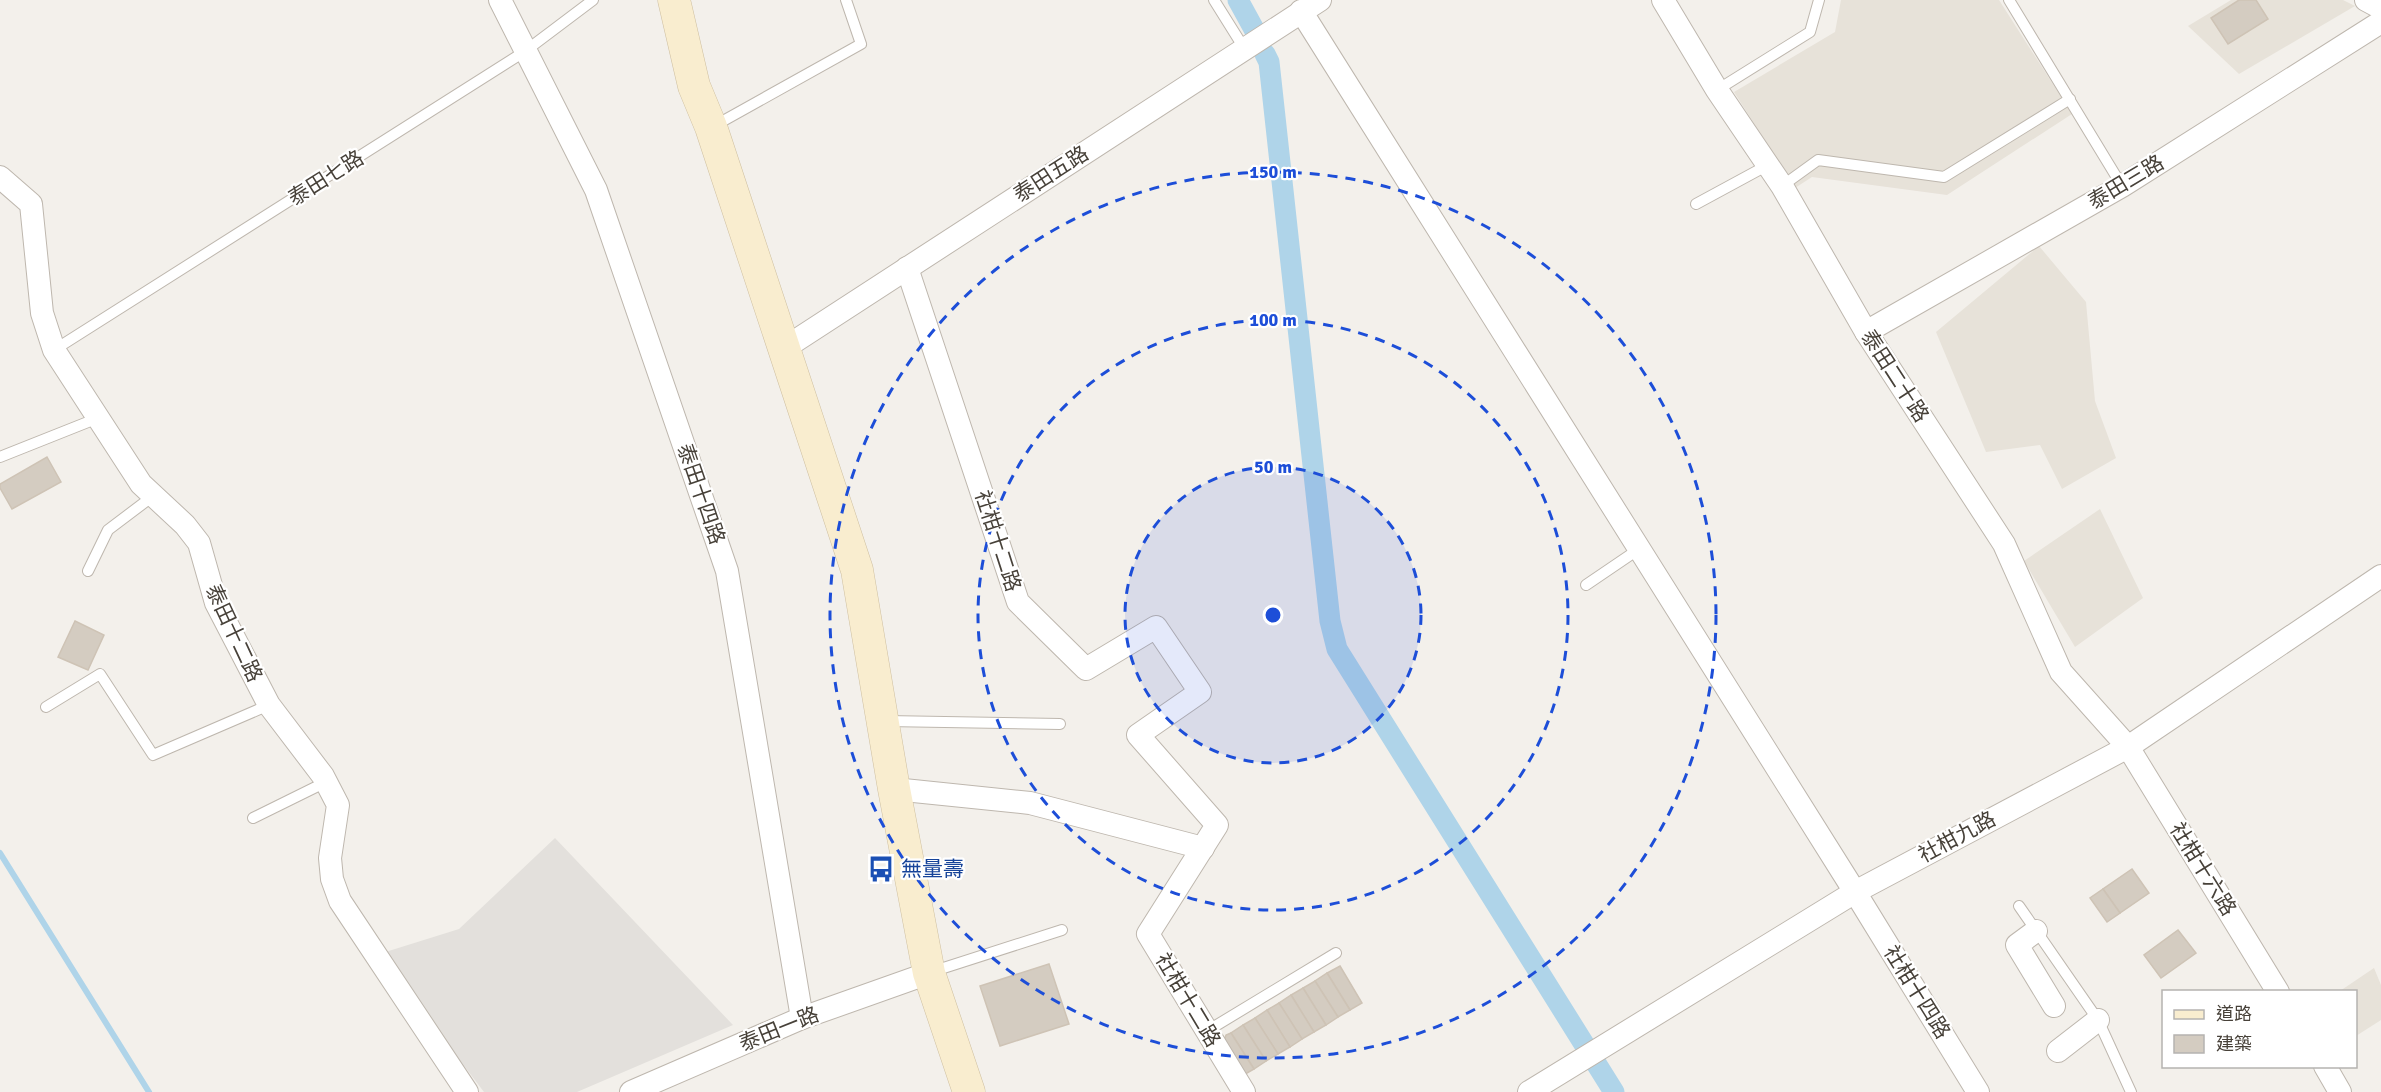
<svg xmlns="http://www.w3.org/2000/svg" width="2381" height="1092" font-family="Signika,'Noto Sans TC',sans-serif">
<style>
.residential{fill:#e7e2d9}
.industrial{fill:#e3e0dc}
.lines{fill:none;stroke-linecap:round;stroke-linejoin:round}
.stream{stroke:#afd4e9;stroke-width:6}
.canal{stroke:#afd4e9;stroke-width:21}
.building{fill:#d4ccc1;stroke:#cec3b5;stroke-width:1.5}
.lane-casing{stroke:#beb7ae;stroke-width:12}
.street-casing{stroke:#beb7ae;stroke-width:24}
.secondary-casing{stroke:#cebfa0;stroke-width:33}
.lane{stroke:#fff;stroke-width:10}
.street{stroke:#fff;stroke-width:22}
.secondary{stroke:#f9edcf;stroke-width:32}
.ring{fill:none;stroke:#1d4ed8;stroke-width:3;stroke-dasharray:10 8}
.labels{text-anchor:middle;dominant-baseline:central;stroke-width:4.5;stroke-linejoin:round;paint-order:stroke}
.street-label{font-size:21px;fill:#474139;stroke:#fff}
.transit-label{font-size:21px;fill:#164399;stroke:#fff;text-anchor:start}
.centre{fill:#1d4ed8;stroke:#fff;stroke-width:3}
.ring-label{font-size:18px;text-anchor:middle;font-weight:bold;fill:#1d4ed8;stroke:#fff;stroke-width:4.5;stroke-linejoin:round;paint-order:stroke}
</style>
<rect width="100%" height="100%" fill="#f3f0eb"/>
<g class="residential">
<polygon points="1841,0 1999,0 2072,114 1947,195 1812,177 1795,188 1734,92 1835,32"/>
<polygon points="2231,0 2343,0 2355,6 2239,74 2188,26"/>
<polygon points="2039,246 2086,302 2095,401 2116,458 2062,489 2040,445 1986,452 1936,332"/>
<polygon points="2100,509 2143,598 2075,647 2024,561"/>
<polygon points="2374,968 2381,985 2381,1020 2356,1036 2356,992 2340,991"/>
</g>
<polygon class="industrial" points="555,838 733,1025 577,1092 484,1092 379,954 459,929"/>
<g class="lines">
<polyline class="stream" points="0,853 149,1092"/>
<g class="canal">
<polyline points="1238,0 1255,31"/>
<polyline points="1265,54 1269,62 1330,621 1337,649 1614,1092"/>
</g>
</g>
<g class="building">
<polygon points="2239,0 2256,0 2268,19 2228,44 2211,18"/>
<polygon points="47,457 61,482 12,509 0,488 0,484"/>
<polygon points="75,621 104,635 88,670 58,657"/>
<polygon points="2132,869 2149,893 2120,913 2103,889"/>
<polygon points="2103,889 2120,913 2107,922 2090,898"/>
<polygon points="2178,930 2196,953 2161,978 2144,955"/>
<polygon points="1049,964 1069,1024 1000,1046 980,986"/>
<polygon points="1340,966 1362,1003 1350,1010 1327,973"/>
<polygon points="1327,973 1350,1010 1338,1017 1315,981"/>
<polygon points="1315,981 1338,1017 1326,1025 1303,988"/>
<polygon points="1303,988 1326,1025 1314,1032 1291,995"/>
<polygon points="1291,995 1314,1032 1302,1039 1279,1003"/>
<polygon points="1279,1003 1302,1039 1290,1047 1267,1010"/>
<polygon points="1267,1010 1290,1047 1278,1054 1255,1018"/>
<polygon points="1255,1018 1278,1054 1266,1061 1243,1025"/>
<polygon points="1243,1025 1266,1061 1254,1069 1231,1033"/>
<polygon points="1231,1033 1254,1069 1242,1076 1222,1046 1226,1035"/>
</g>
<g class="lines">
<g class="lane-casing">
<g id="lane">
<polyline points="1214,0 1244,48"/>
<polyline points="2009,0 2122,186"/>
<polyline points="1717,90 1810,32 1819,0"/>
<polyline points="714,126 861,44 846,0"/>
<polyline points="1782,186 1818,160 1944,177 2070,99"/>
<polyline points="1696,204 1768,165"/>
<polyline points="54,350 524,52 593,0"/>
<polyline points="0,457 98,418"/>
<polyline points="88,571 108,530 153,496"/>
<polyline points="1586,585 1639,549"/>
<polyline points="46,707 100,674 153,755 269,705"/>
<polyline points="886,721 1060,724"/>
<polyline points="253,818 326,782"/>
<polyline points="2019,906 2098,1020 2131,1092"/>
<polyline points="931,972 1062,930"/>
<polyline points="1207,1031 1336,953"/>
</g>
</g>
<g class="street-casing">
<g id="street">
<polyline points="500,0 596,190 727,571 802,1018"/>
<polyline points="1663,0 1717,90 1782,186 1866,332 2004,544 2061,672 2128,747 2278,992"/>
<polyline points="2366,0 2381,8"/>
<polyline points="1301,11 1855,892 1978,1092"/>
<polyline points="0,177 31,204 42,313 54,350 141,484 185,525 199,543 216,603 269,705 323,776 338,805 330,858 332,879 340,901 467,1092"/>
<polyline points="907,268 1018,602 1086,669 1156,627 1200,692 1138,735 1217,825 1148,934 1244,1092"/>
<polyline points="1866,332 2122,186 2381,22"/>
<polyline points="783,349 1320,0"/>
<polyline points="894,789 1030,803 1203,848"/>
<polyline points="2036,931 2017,945 2054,1006"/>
<polyline points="2058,1051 2098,1020"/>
<polyline points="2325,1066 2340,1092"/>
<polyline points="631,1092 802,1018 929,973"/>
<polyline points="1529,1092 1855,892 2128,747 2381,576"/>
</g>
</g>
<g class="secondary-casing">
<polyline id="secondary" points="674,0 694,86 711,127 857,570 894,789 929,973 969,1092"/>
</g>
<use href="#lane" class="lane"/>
<use href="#street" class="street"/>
<use href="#secondary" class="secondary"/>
</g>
<circle cx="1273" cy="615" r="148" fill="#1d4ed8" fill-opacity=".12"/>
<g class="ring">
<circle cx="1273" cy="615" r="148"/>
<circle cx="1273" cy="615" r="295"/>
<circle cx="1273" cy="615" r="443"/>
</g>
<defs>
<g id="bus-bare" transform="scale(2.07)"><path d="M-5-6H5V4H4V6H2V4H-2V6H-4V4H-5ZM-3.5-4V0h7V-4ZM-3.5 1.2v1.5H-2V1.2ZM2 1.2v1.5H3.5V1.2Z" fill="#1a4fb4" stroke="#fff" stroke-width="2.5" paint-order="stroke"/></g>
</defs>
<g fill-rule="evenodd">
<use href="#bus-bare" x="881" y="869"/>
</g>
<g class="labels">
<g class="street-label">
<text transform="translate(1051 174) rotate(-33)">泰田五路</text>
<text transform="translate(326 178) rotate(-32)">泰田七路</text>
<text transform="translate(2126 182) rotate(-31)">泰田三路</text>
<text transform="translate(1895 376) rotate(57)">泰田二十路</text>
<text transform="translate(701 494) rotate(71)">泰田十四路</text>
<text transform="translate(998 541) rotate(72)">社柑十二路</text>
<text transform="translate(234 633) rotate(65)">泰田十二路</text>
<text transform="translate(1957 837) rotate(-28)">社柑九路</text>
<text transform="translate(2203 869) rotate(58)">社柑十六路</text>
<text transform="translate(1917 992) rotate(58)">社柑十四路</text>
<text transform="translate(1188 1000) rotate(59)">社柑十二路</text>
<text transform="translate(779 1029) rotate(-22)">泰田一路</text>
</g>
<g class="transit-label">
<text x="901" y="869">無量壽</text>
</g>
</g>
<circle cx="1273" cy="615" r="9" class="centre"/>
<g class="ring-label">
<text x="1273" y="178">150 m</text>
<text x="1273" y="326">100 m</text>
<text x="1273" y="473">50 m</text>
</g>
<rect x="2162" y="990" width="195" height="78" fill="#ffffff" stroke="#b5b3b0" stroke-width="1.5"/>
<rect x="2174" y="1010" width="30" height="9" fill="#f9edcf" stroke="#b5b3b0" stroke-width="1.5"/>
<text x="2216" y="1020" font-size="18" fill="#474139">道路</text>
<rect x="2174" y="1035" width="30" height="18" fill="#d4ccc1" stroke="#b5b3b0" stroke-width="1.5"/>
<text x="2216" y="1050" font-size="18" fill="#474139">建築</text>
</svg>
